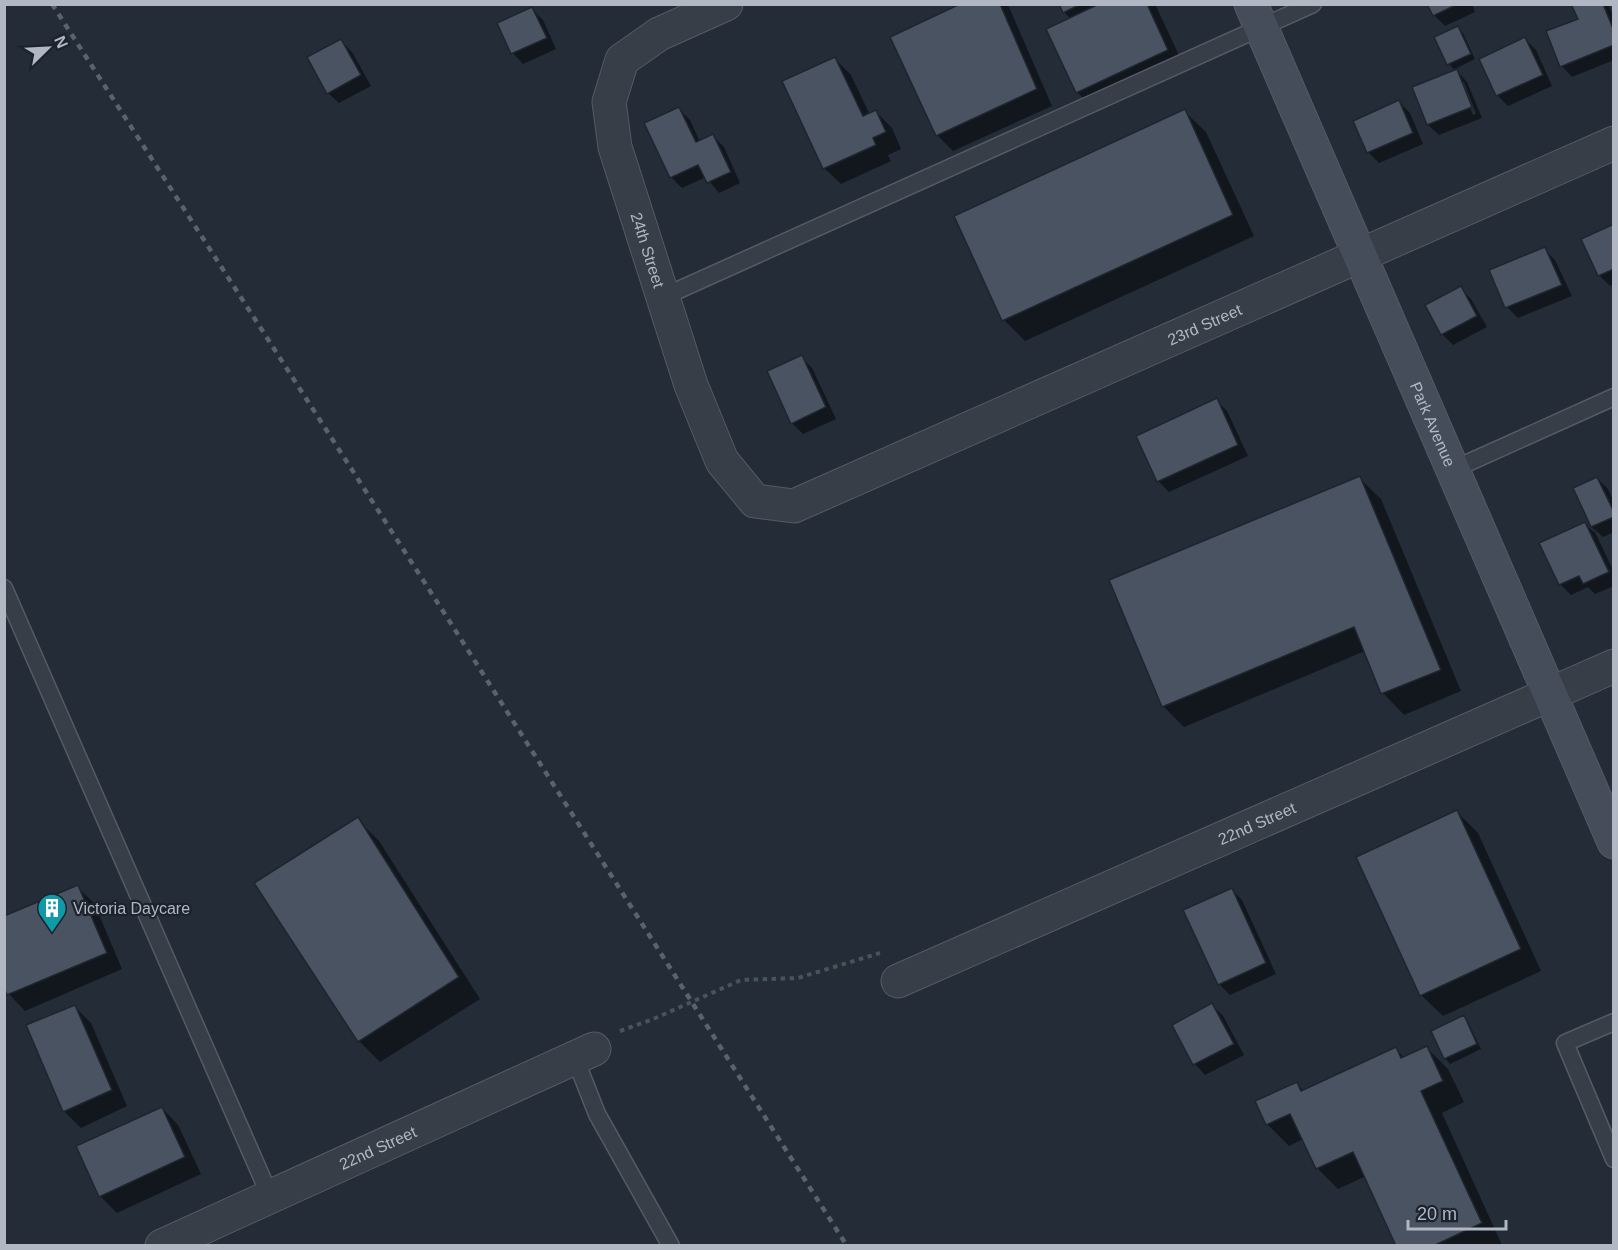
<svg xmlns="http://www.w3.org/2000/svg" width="1618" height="1250" font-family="Arial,sans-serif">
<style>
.shadow{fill:#0007;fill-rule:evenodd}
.building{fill:#4a5361;stroke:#1e252f;stroke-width:1.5}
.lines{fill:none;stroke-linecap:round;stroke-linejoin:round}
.lane-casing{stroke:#545b66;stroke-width:19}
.street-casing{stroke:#545b66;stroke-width:35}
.secondary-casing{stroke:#545b66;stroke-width:35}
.path{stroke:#455558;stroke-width:4;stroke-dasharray:4.5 4.5;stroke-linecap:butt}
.lane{stroke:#373e48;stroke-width:16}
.street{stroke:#373e48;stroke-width:33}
.secondary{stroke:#454d5a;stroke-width:33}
.rail{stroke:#59626f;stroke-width:4.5;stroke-dasharray:6 6;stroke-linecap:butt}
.labels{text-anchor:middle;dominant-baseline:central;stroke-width:4.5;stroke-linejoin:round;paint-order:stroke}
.street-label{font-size:16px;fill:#b1b8c4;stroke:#1c232d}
.poi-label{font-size:16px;fill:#b1b8c4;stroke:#1c232d;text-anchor:start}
</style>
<rect width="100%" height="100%" fill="#232c37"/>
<g class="shadow">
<polygon points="963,4 1006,4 1009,7 1052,106 953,151 937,135"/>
<polygon points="1061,4 1155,4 1184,66 1093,108 1077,92 1071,19 1064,12"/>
<polygon points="1429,4 1472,4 1475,12 1445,26 1434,15"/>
<polygon points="1573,4 1608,4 1614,18 1614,60 1572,77 1562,66 1580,20"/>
<polygon points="532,9 543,20 556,49 523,64 513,53"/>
<path d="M 1458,28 L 1463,33 L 1475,59 L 1455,69 L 1467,82 L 1482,118 L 1439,135 L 1428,125 L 1414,88 L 1456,71 L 1449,64 L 1436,38 ZM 1460,82 L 1464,82 L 1476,114 L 1473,115 Z"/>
<polygon points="1525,39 1536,50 1552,86 1508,106 1497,95"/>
<polygon points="341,41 352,52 371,86 339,103 328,93"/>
<polygon points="835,59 851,75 870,115 876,112 892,128 901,149 888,155 891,161 841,184 824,168"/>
<polygon points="1399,102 1410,113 1423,144 1379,163 1368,152"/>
<polygon points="679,109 690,120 700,142 713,136 724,147 740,183 719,193 706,177 682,188 671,177 646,124"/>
<polygon points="1184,111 1206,132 1254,236 1025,341 1004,320"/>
<polygon points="1614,225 1614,284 1610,286 1599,275"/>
<polygon points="1544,249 1555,260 1572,296 1518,318 1507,307"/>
<polygon points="1461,288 1471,299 1487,327 1453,345 1442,334"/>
<polygon points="801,357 812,368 836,419 803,434 792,423"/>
<polygon points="1216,400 1227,411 1248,456 1169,492 1158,481"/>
<polygon points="1359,478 1381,499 1461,691 1404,715 1383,693 1365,651 1184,727 1163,706"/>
<polygon points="1597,478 1608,489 1614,502 1614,532 1603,537 1593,528 1614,572 1614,586 1595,594 1588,587 1571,595 1560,584 1585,524 1595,533 1575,489"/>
<polygon points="1457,812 1478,833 1541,971 1443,1016 1421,995"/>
<polygon points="357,819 379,841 480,999 380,1062 359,1041"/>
<polygon points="77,887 94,903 122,969 25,1011 9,994"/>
<polygon points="1231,889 1242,900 1276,974 1230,995 1219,984"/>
<polygon points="1212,1005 1223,1016 1244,1055 1205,1075 1195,1064 1174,1025"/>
<polygon points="75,1007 91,1023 127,1106 81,1128 64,1111"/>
<polygon points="1463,1017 1468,1022 1481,1049 1450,1064 1445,1058"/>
<polygon points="1427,1048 1448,1069 1464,1102 1442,1113 1502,1245 1500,1246 1398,1246 1366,1176 1338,1189 1317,1168 1303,1139 1289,1146 1267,1124 1296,1083 1304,1091 1395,1049 1405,1058"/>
<polygon points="162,1108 178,1125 201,1174 117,1213 100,1196 78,1147"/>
</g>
<g class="building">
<polygon points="960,4 1000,4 1037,89 936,136 890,37"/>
<polygon points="1059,4 1081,4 1063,13"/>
<polygon points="1099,4 1147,4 1168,50 1076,93 1046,29"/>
<polygon points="1427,4 1458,4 1433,16"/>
<polygon points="1571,4 1603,4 1614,31 1614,45 1560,67 1546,31 1578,19"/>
<polygon points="532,7 547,38 511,54 497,23"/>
<polygon points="1458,26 1471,54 1447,65 1434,37"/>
<polygon points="1525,37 1543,75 1496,96 1479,59"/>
<polygon points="341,39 361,75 327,94 307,57"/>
<polygon points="835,57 863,116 876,110 886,132 873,138 876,145 823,169 782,81"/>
<polygon points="1457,69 1472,107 1427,125 1412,87"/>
<polygon points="1399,100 1413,133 1367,153 1353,121"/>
<polygon points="679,107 696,142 713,134 731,172 707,183 698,165 670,178 644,123"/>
<polygon points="1185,109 1233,215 1002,321 954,216"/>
<polygon points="1614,224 1614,269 1598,276 1581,239"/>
<polygon points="1545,247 1562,285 1505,308 1489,270"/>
<polygon points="1461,286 1477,316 1441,335 1425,305"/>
<polygon points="802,355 826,407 791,424 767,371"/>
<polygon points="1217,398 1238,445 1157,482 1136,436"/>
<polygon points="1360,476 1441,670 1381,694 1354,627 1162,707 1109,580"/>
<polygon points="1597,477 1614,512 1614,517 1591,527 1573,488"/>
<polygon points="1585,522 1609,572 1583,584 1579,576 1559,585 1539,543"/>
<polygon points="1457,810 1521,949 1420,996 1356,857"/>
<polygon points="358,817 459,977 358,1042 254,883"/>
<polygon points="78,885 107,953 7,995 4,988 4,916"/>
<polygon points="1232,888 1266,963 1218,985 1183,910"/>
<polygon points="1212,1003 1234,1044 1193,1065 1172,1025"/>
<polygon points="75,1005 112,1090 63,1112 26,1025"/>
<polygon points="1464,1015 1477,1044 1444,1059 1431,1031"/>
<polygon points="1427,1046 1443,1081 1421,1091 1482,1223 1433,1246 1396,1246 1353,1152 1316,1169 1290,1114 1266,1125 1255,1101 1297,1082 1301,1091 1396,1047 1401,1058"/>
<polygon points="162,1107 185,1157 99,1197 76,1146"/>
</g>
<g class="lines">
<g class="lane-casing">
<g id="lane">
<polyline points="663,297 1313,4"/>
<polyline points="1452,470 1614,397"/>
<polyline points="4,588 270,1196"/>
<polyline points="1614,1022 1565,1043 1614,1159"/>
<polyline points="575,1058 597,1114 671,1246"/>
</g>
</g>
<g class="street-casing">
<g id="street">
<path id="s1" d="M 726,4 L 659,34 L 622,60 L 609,102 L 615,147 L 691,385 L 722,461 L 755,501 L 794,506 L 1614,143"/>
<path id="s2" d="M 898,981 L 1614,666"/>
<path id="s3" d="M 162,1246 L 594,1049"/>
</g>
</g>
<g class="secondary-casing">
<g id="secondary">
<path id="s4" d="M 1251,4 L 1614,842"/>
</g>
</g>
<polyline class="path" points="620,1031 651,1020 741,980 798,978 880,953"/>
<use href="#lane" class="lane"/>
<use href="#street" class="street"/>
<use href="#secondary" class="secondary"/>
<polyline class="rail" points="52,4 450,622 847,1246"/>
</g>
<defs>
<g id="building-pin" transform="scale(1.5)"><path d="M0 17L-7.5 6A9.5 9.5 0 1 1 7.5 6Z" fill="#0f9aa8" stroke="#1c232d"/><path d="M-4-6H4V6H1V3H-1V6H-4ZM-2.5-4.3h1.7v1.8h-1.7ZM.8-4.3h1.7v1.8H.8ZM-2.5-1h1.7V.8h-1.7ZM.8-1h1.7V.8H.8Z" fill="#fff"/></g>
</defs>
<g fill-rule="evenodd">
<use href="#building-pin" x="52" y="908"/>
</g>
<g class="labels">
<g class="street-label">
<text stroke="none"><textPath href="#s1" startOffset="316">24th Street</textPath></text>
<text stroke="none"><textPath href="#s1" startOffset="1080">23rd Street</textPath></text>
<text stroke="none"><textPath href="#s4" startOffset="458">Park Avenue</textPath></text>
<text stroke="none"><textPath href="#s2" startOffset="392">22nd Street</textPath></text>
<text stroke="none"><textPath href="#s3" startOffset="237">22nd Street</textPath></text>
</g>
<g class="poi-label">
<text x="73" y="908">Victoria Daycare</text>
</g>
</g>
<rect width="1618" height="1250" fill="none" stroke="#b1b8c4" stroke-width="12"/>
<g transform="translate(48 48) rotate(66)" stroke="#1c232d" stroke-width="4.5" paint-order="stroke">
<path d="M0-4.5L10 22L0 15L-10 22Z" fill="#b1b8c4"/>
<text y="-9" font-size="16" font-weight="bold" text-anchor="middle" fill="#b1b8c4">N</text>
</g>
<path d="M1408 1220v9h98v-9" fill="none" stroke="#b1b8c4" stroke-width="3"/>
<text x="1417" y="1220" font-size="18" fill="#b1b8c4" stroke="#1c232d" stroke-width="4.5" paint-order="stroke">20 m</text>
</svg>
